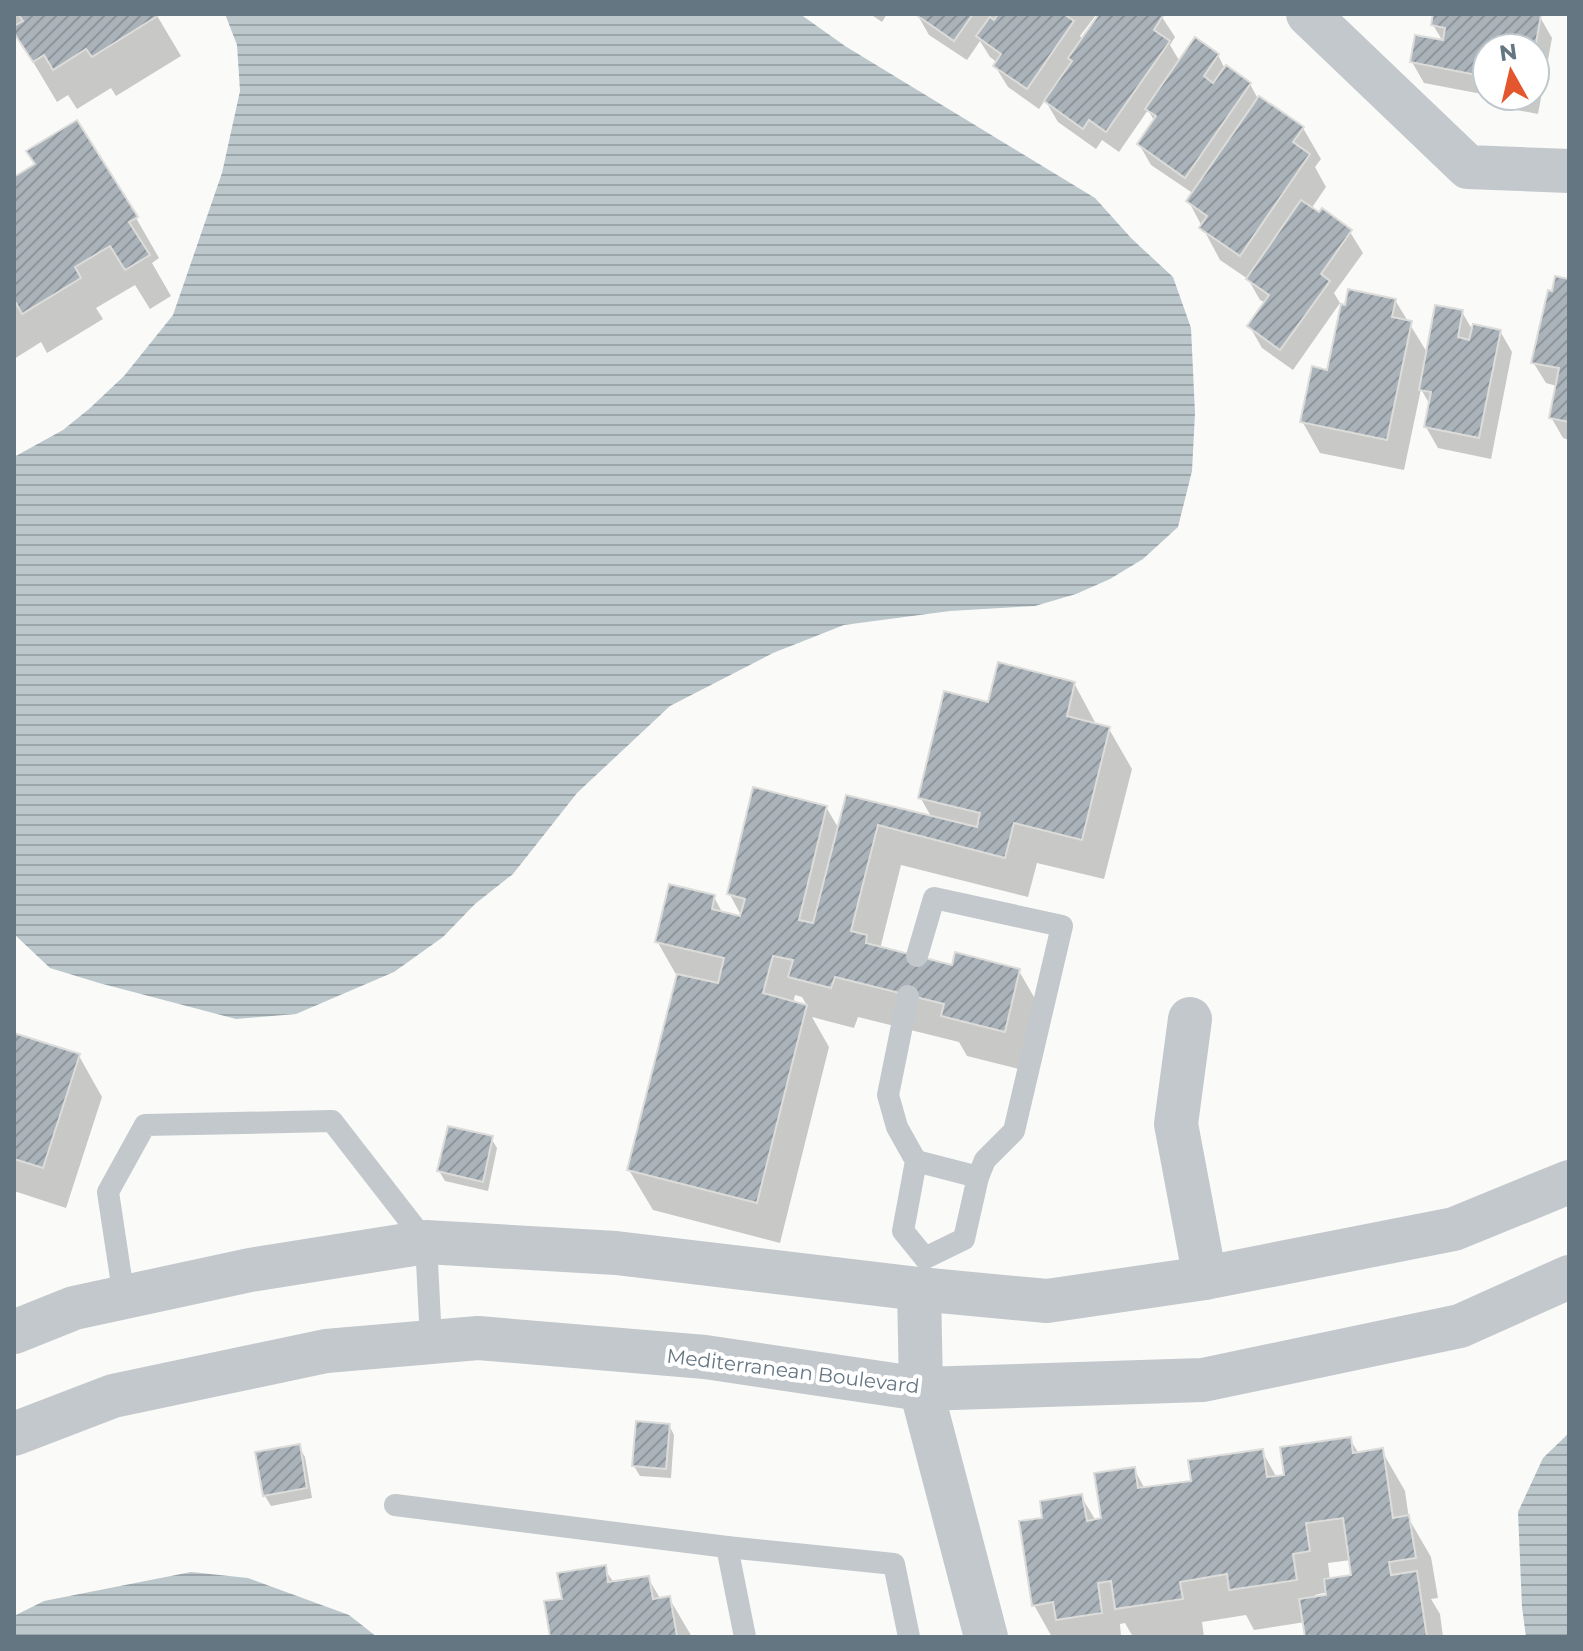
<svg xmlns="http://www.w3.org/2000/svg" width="1583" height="1651" font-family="Montserrat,sans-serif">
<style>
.water{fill:url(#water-rules)}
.shadow{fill:#0003;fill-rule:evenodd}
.building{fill:url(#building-hatch);stroke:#dcdcda;stroke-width:2}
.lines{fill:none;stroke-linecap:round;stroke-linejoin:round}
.lane{stroke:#c3c8cc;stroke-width:22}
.street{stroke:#c3c8cc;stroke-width:44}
.labels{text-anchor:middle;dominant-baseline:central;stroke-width:8;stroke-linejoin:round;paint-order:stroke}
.street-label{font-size:20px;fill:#657683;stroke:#fff}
</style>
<defs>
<pattern id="water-rules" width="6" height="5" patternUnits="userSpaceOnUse" patternTransform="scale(2)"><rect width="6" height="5" fill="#bbc7cb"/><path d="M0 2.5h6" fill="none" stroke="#9ca6aa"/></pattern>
<pattern id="building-hatch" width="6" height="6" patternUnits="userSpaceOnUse" patternTransform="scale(2)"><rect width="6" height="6" fill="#aab3b9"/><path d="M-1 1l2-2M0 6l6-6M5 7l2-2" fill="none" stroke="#8e969c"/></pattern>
</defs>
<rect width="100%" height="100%" fill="#fafaf8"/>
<g class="water">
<polygon points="225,14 800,14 845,46 1095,198 1132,239 1173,277 1191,328 1195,413 1192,471 1178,527 1143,559 1110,579 1076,594 1035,606 950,611 844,625 773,653 670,706 577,793 513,874 475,904 443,937 394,972 296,1014 236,1019 99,983 50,968 14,934 14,457 63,430 89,409 124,376 173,315 222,173 240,91 237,45"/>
<polygon points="1569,1433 1569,1637 1526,1637 1522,1607 1518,1512 1543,1458"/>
<polygon points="191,1572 248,1578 349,1615 377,1637 14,1637 14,1616 44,1601"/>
</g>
<g class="shadow">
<polygon points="14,14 156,14 181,56 116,96 111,88 77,109 68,95 57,102 14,30"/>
<polygon points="870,14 887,14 882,22"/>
<path d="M 917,14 L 1160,14 L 1175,37 L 1170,45 L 1180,62 L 1218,55 L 1224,67 L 1250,84 L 1257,97 L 1303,128 L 1321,159 L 1315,167 L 1326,187 L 1311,209 L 1350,232 L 1363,253 L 1334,293 L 1340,303 L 1293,370 L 1262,348 L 1250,327 L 1266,303 L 1260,300 L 1248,279 L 1220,260 L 1189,202 L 1194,194 L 1151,165 L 1139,144 L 1155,122 L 1148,110 L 1119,152 L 1102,140 L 1096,149 L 1058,122 L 1045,100 L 1039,109 L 1008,87 L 995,66 L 998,63 L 990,57 L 980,41 L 967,60 L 929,35 ZM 1096,15 L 1099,17 L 1083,40 L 1080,36 Z"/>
<polygon points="1435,14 1528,14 1540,17 1552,38 1538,114 1501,107 1495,97 1491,96 1535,96 1535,48 1487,48 1487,95 1424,83 1412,62 1444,43 1433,25"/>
<polygon points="14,180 136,218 159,258 152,263 171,296 150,309 135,285 96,308 103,319 47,353 41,342 14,359"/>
<polygon points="1569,281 1569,440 1563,438 1551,417 1557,386 1546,383 1533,362"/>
<polygon points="1395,300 1428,354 1462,312 1473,331 1500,331 1512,352 1491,459 1438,448 1426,427 1430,405 1421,389 1404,470 1320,453 1302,421 1329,372"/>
<path d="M 1074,683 L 1097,726 L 1109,729 L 1132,769 L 1104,879 L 1037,863 L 1028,897 L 901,865 L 880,949 L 953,968 L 1019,971 L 1042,1011 L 1027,1071 L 967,1056 L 959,1042 L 858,1017 L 854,1028 L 812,1017 L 829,1047 L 780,1243 L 653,1210 L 629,1170 L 678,978 L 657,941 L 714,897 L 723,914 L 743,919 L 729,893 L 826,807 L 839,829 L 932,818 L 920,797 L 990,704 ZM 795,995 L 802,997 L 808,1007 L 793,1004 Z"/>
<polygon points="14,1035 79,1056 102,1097 66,1208 14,1191"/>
<polygon points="491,1138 497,1148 488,1191 445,1181 439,1171"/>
<polygon points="669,1425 674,1435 671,1478 640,1476 634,1466"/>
<path d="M 1350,1439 L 1359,1454 L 1382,1451 L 1405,1491 L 1409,1519 L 1431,1557 L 1438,1598 L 1431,1599 L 1440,1614 L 1443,1637 L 1307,1637 L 1305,1622 L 1254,1630 L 1246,1615 L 1202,1622 L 1204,1637 L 1133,1637 L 1125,1623 L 1120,1624 L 1121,1637 L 1052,1637 L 1034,1605 L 1044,1520 L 1081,1496 L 1096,1521 L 1103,1520 L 1134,1469 L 1145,1489 L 1194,1482 L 1262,1451 L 1277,1478 L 1286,1476 ZM 1351,1560 L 1354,1576 L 1330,1580 L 1328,1563 ZM 1328,1592 L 1328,1597 L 1316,1599 L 1315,1595 Z"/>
<polygon points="299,1447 305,1457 312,1498 271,1506 265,1496"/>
<polygon points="604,1568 614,1583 648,1578 661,1600 669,1598 692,1637 552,1637 546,1603 564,1600"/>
</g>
<g class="building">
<polygon points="18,14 159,14 159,15 92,57 86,49 53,70 44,55 33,62 14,33 14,26 23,21"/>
<polygon points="915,14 973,14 954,41"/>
<polygon points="998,14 1069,14 1067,16 1074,21 1027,89 993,66 1001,54 976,36 990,17 994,20"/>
<polygon points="1099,14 1164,14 1154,30 1170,41 1106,132 1089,120 1083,129 1044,101 1072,61 1068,58"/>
<polygon points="1433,14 1538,14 1541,15 1535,49 1487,48 1487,77 1410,62 1415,35 1443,40 1445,28 1431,25"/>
<polygon points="1195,37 1219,54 1204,76 1213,83 1226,65 1251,83 1185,178 1137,144 1156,116 1145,109"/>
<polygon points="1259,96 1304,127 1293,142 1310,154 1240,256 1199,228 1207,216 1186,201"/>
<polygon points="77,120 138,217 129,222 150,255 125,270 110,246 75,267 81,278 22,314 16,303 14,304 14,177 35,164 26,151"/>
<polygon points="1301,200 1319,212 1322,208 1352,230 1321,274 1330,281 1280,350 1247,326 1269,295 1246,279"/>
<polygon points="1555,276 1569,279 1569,422 1549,418 1559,368 1531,363 1548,290 1552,291"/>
<polygon points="1348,289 1396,299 1392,317 1412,321 1387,440 1300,422 1312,366 1327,370 1341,304 1345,305"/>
<polygon points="1435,305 1463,310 1458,337 1469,340 1473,324 1501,330 1479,438 1424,427 1431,392 1419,390"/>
<polygon points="998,662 1075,682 1067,716 1110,727 1082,840 1014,823 1005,858 878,825 851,931 867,935 866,943 952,965 955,952 1020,969 1005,1032 941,1016 944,1004 835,977 831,988 788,977 793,960 773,956 763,993 807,1005 757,1203 627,1170 677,974 718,983 724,958 655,942 669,884 715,895 712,909 740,916 745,899 727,894 753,787 827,806 799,920 813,923 846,795 977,827 980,813 918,798 944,691 988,702"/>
<polygon points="14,1033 80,1054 43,1168 14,1159"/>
<polygon points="448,1126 493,1136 483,1182 437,1171"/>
<polygon points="636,1421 670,1424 666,1469 632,1466"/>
<polygon points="1351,1437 1353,1453 1383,1448 1393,1518 1409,1515 1416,1558 1389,1562 1391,1575 1417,1571 1427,1637 1305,1637 1299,1599 1326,1595 1324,1579 1351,1575 1343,1518 1306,1523 1310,1551 1293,1554 1297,1580 1229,1590 1227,1574 1180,1582 1183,1599 1115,1609 1111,1581 1098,1583 1102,1613 1056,1620 1053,1602 1032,1606 1019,1521 1042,1518 1040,1501 1082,1494 1087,1521 1101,1518 1094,1473 1135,1467 1138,1488 1191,1481 1188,1460 1263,1449 1267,1477 1284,1475 1280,1447"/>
<polygon points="300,1444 307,1488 263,1496 255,1452"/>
<polygon points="606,1565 608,1582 649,1576 653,1599 670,1596 677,1636 550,1637 544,1601 562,1599 557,1573"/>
</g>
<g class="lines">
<g class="lane">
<polyline points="917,956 934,898 1062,926 1014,1131 985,1160 978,1177 964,1239 925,1258"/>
<polyline points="908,996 888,1095 897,1127 916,1161 903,1231 925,1258"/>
<polyline points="916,1161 978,1177"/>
<polyline points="124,1298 108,1192 145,1125 332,1121 426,1242 431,1341"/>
<polyline points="395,1505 727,1547 745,1637"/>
<polyline points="727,1547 894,1564 909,1637"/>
</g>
<g class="street">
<polyline points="1308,14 1468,167 1569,171"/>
<polyline points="1190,1019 1176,1124 1205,1278"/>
<polyline points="919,1289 921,1389 986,1637"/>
<polyline points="14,1332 74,1308 250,1270 426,1242 616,1253 919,1289 1047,1301 1205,1278 1454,1229 1569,1182"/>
<polyline points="14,1434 113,1396 326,1351 478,1338 705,1357 921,1389 1203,1380 1460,1326 1569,1277"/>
</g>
</g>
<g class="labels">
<g class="street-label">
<text transform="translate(793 1371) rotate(7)">Mediterranean Boulevard</text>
</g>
</g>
<rect width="1583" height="1651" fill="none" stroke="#657683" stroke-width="32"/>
<g transform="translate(1511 72) rotate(352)"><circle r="38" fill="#ffffff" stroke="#c1c8cd" stroke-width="2"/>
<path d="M0-6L14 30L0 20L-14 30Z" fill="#e4572e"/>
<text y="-12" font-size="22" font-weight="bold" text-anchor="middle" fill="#657683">N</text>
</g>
</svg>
